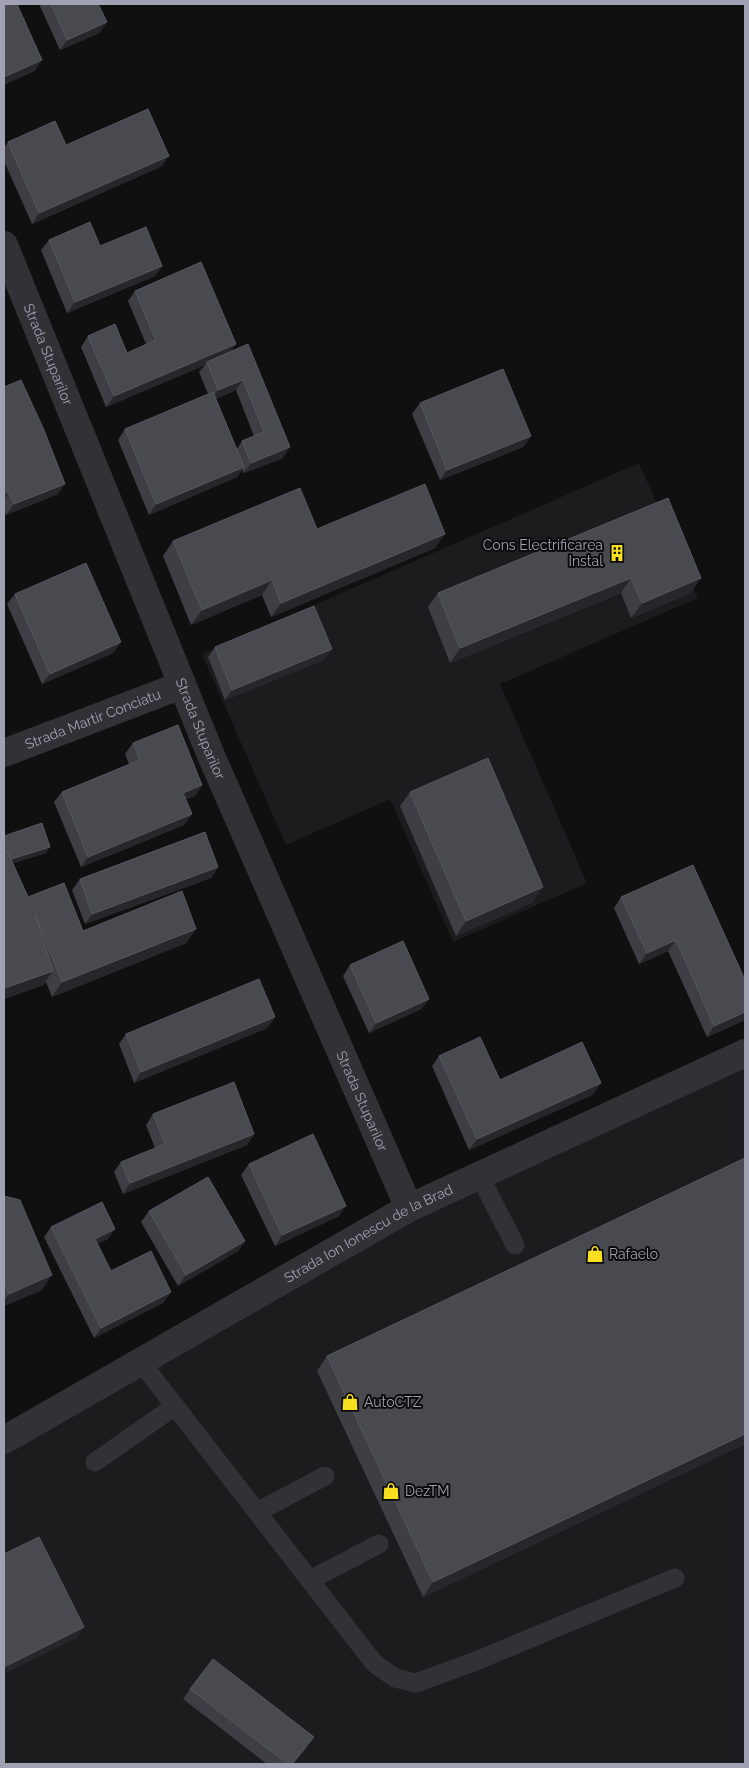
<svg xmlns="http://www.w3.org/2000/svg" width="749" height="1768" font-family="Raleway,sans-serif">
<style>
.built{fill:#1c1c1e}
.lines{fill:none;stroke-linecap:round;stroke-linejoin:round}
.lane{stroke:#313136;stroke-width:19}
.street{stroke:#313136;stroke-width:28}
.wall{fill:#3e3e44;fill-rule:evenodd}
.shaded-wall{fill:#27272b}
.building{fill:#494950;stroke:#565760}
.labels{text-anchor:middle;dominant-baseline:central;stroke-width:4;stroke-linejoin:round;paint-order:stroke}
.street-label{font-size:14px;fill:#a0a2b3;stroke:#0b0b0c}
.poi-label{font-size:14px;fill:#a0a2b3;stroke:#0b0b0c;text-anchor:start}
</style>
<rect width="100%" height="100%" fill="#101011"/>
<g class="built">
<polygon points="639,463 698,598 500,684 587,883 453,942 390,799 286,845 202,654"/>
<polygon points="745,1053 745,1764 4,1764 4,1428"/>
</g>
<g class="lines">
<g class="lane">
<polyline points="479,1175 515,1245"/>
<polyline points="140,1361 374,1663 395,1678 416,1683 476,1661 675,1578"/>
<polyline points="95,1462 175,1406"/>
<polyline points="257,1512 325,1476"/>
<polyline points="310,1580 379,1544"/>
</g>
<g class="street">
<path id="s1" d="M 4,245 L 210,753 L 409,1208"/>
<path id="s2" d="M 4,753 L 182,685"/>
<path id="s3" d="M 4,1440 L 409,1208 L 745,1053"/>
</g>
</g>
<g class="wall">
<polygon points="39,4 98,4 107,22 99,33 60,50"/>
<polygon points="8,142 66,145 162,166 32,224 4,161 4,148"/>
<polygon points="49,240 100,246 162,266 155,276 67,313 41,250"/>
<path d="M 135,291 L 236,344 L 230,352 L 283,458 L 244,473 L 242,470 L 237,477 L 149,515 L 118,440 L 125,429 L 208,394 L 199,372 L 205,365 L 106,407 L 81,347 L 88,336 L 127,353 L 146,344 L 128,301 ZM 236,390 L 254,436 L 242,441 L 237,449 L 216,399 Z"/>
<polygon points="4,387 58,494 6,515 4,509"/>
<polygon points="420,403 531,436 523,447 440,480 412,414"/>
<polygon points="668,498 691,593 631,618 621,593 450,663 428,607 438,593"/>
<polygon points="317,529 435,548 271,617 262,595 191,625 163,556 173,541"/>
<polygon points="15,594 121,642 113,653 42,684 7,604"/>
<polygon points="215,647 332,649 324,660 225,700 208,657"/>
<polygon points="133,743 202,785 195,796 186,799 192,814 184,825 81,867 54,802 62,792 129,764 125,754"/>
<polygon points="410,792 533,902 456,936 400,806"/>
<polygon points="4,836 46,853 13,863 28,897 83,931 196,929 186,943 52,997 46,982 43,985 4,999"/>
<polygon points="693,865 745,1020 707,1037 668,951 639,964 614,908 621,897"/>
<polygon points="218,867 211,878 85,924 72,890 80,879"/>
<polygon points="350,965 429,999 421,1009 369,1033 343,976"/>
<polygon points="275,1017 267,1028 134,1083 119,1044 126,1034"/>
<polygon points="439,1056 500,1080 594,1094 469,1150 432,1066"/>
<polygon points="153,1114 254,1134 247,1145 123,1194 114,1172 121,1162 155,1148 146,1125"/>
<polygon points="745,1158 745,1444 423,1597 317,1371 327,1356"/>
<polygon points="249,1164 339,1216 275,1246 241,1175"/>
<polygon points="4,1196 42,1290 4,1306"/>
<polygon points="149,1211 245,1241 238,1251 178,1286 141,1222"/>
<polygon points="51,1227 108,1239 97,1244 111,1271 171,1292 163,1303 94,1338 44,1237"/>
<polygon points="190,1689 306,1748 293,1764 267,1764 183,1699"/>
</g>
<g class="shaded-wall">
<polygon points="107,22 99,33 60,50 67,40"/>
<polygon points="42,60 35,71 4,85 4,77"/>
<polygon points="169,156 162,166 32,224 39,213"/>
<polygon points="162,266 155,276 67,313 75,302"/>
<polygon points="236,344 229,354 207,362 205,365 106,407 114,396"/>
<polygon points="243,380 236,390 211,401 218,390"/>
<polygon points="531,436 523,447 440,480 447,470"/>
<polygon points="290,447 283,458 244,473 251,463"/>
<polygon points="244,467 237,477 149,515 156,504"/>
<polygon points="65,484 58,494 6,515 14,504"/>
<polygon points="9,492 4,500 4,494"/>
<polygon points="445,534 435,548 271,617 281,603"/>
<polygon points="631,578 621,593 450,663 460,648"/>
<polygon points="701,578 691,593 631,618 642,603"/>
<polygon points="272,580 262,595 191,625 202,610"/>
<polygon points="121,642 113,653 42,684 50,674"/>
<polygon points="332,649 324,660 225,700 232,690"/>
<polygon points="202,785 195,796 175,803 183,793"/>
<polygon points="192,814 184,825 81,867 88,857"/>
<polygon points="50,847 46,853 4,866 4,862"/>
<polygon points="218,867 211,878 85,924 92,914"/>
<polygon points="543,887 533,902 456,936 466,921"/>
<polygon points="196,929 186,943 52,997 62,982"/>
<polygon points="676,940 668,951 639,964 647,953"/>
<polygon points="53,971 43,985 4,999 4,990 5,988"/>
<polygon points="429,999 421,1009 369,1033 376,1023"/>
<polygon points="745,1012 745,1020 707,1037 714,1026"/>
<polygon points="275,1017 267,1028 134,1083 141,1072"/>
<polygon points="601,1083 594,1094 469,1150 477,1139"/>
<polygon points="254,1134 247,1145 123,1194 130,1183"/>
<polygon points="346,1206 339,1216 275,1246 282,1235"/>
<polygon points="115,1229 108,1239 87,1249 95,1239"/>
<polygon points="245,1241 238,1251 178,1286 186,1275"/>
<polygon points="52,1275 42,1290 4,1306 4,1301 9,1294"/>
<polygon points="171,1292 163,1303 94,1338 101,1328"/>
<polygon points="745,1434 745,1444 423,1597 433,1582"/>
<polygon points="84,1627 77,1638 4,1674 4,1667"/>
<polygon points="314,1737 293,1764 292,1764"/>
</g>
<g class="building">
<polygon points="4,4 17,4 42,60 4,77"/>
<polygon points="51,4 98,4 107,22 67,40"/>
<polygon points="148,109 169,156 39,213 8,142 55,121 66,145"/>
<polygon points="90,222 100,246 146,227 162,266 75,302 49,240"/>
<polygon points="201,262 236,344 114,396 88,336 115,324 127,353 156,340 135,291"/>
<polygon points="248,344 290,447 251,463 242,441 264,432 243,380 218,390 207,362"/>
<polygon points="503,369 531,436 447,470 420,403"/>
<polygon points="21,380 44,430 65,484 14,504 9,492 4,494 4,387"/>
<polygon points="213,392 244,467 156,504 125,429"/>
<polygon points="425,484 445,534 281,603 272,580 202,610 173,541 300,488 317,529"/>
<polygon points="668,498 701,578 642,603 631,578 460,648 438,593"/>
<polygon points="86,563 121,642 50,674 15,594"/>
<polygon points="314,606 332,649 232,690 215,647"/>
<polygon points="178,725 202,785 183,793 192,814 88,857 62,792 140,760 133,743"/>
<polygon points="488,758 543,887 466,921 410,792"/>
<polygon points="42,823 50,847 11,859 8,853 4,852 4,836"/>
<polygon points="205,832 218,867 92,914 80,879"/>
<polygon points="4,852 8,853 28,897 64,883 83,931 182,891 196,929 62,982 35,914 53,971 5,988 4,984"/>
<polygon points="693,865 745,980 745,1012 714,1026 676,940 647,953 621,897"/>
<polygon points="403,941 429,999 376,1023 350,965"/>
<polygon points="259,979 275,1017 141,1072 126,1034"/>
<polygon points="480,1037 500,1080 582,1042 601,1083 477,1139 439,1056"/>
<polygon points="234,1082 254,1134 130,1183 121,1162 165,1144 153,1114"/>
<polygon points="313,1134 346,1206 282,1235 249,1164"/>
<polygon points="745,1158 745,1434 433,1582 327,1356"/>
<polygon points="208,1177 245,1241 186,1275 149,1211"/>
<polygon points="4,1196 20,1200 52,1275 9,1294 4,1282"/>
<polygon points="102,1202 115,1229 95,1239 111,1271 151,1251 171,1292 101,1328 51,1227"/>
<polygon points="39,1537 84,1627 4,1667 4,1554"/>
<polygon points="213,1659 314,1737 292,1764 288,1764 190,1689"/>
</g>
<defs>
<g id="building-bare" transform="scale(1.35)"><path d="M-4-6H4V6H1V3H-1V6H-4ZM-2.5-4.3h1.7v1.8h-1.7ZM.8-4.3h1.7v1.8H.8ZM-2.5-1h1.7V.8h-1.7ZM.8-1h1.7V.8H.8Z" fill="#f8e021" stroke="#0b0b0c" stroke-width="2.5" paint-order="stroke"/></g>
<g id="shop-bare" transform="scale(1.35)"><path d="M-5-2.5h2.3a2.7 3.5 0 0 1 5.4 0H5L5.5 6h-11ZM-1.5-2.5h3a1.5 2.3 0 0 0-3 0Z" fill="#f8e021" stroke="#0b0b0c" stroke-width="2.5" paint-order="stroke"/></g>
</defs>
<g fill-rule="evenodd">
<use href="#building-bare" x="617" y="553"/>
<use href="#shop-bare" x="595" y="1254"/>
<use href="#shop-bare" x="350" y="1402"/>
<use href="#shop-bare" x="391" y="1491"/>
</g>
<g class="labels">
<g class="street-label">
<text stroke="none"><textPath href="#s1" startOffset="118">Strada Stuparilor</textPath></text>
<text stroke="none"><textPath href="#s2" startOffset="95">Strada Martir Conciatu</textPath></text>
<text stroke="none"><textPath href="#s1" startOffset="522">Strada Stuparilor</textPath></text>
<text stroke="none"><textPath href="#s1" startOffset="928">Strada Stuparilor</textPath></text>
<text stroke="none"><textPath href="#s3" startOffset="419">Strada Ion Ionescu de la Brad</textPath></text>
</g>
<g class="poi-label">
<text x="603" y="545" text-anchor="end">Cons Electrificarea<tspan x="603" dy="16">Instal</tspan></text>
<text x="609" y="1254">Rafaelo</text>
<text x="364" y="1402">AutoCTZ</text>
<text x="405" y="1491">DezTM</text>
</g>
</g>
<rect width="749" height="1768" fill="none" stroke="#a0a2b3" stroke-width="10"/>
</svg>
